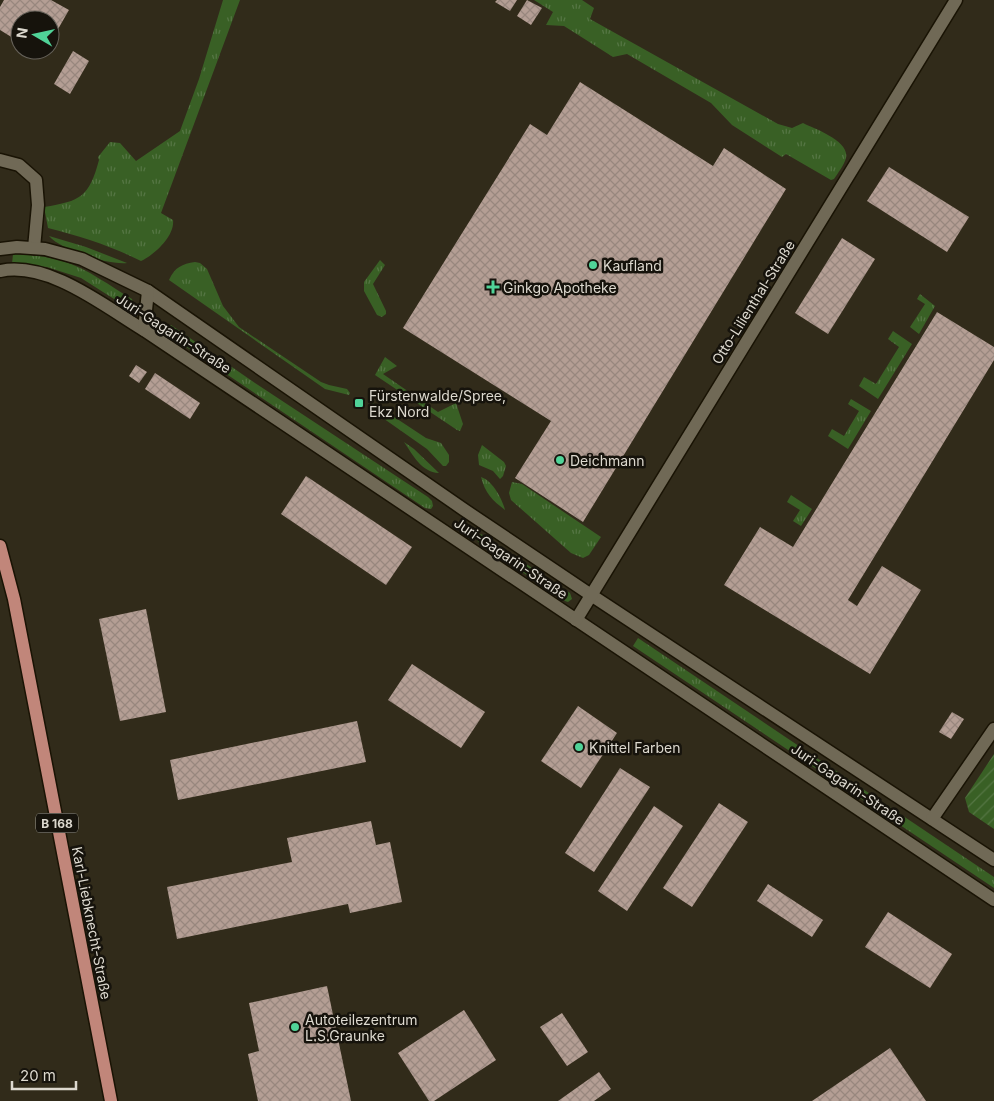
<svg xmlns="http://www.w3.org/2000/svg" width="994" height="1101" font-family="Inter,sans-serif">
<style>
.grass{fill:url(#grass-tufts)}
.garden{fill:url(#garden-furrows)}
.building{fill:url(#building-cross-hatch)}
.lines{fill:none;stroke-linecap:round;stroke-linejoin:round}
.minor-casing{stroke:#191304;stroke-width:15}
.major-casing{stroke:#191304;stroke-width:15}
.minor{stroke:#706956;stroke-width:12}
.major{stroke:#c1867a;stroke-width:12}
.poi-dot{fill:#50d398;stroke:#16130c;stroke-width:2}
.labels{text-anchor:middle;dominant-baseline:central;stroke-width:5;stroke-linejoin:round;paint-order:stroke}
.shield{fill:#16130c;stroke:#a19e94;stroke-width:1}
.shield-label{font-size:12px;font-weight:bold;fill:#ddd9cf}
.poi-label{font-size:14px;fill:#ddd9cf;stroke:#16130c;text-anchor:start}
.street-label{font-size:14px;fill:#ddd9cf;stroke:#16130c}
</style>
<defs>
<pattern id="grass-tufts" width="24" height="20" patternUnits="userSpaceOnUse" patternTransform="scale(1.25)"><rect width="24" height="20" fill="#396025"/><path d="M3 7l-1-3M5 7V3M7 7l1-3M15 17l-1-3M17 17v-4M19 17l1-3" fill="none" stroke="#557644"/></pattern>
<pattern id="garden-furrows" width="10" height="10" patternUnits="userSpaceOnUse" patternTransform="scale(1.25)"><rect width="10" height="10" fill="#396025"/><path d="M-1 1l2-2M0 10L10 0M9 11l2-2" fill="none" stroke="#557644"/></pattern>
<pattern id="building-cross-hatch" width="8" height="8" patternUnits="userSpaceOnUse" patternTransform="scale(1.25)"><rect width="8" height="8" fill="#b49e94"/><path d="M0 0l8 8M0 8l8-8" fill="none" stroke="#98877e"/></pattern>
</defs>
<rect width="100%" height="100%" fill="#312b1a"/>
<g class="grass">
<path d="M 223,0 L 240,0 L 161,213 L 173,220 C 175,236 154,255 141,261 C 111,246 80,236 48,228 L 44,207 C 81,201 89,197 99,160 L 98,157 L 110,142 L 120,143 L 136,161 L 180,131 L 199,79 Z"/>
<path d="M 534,0 L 582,0 L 594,8 L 590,19 L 778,124 L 792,128 L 803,123 C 815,129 850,141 846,158 C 844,165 838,173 834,179 L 831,180 L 786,154 L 782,157 L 732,125 L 711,103 L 627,54 L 613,57 L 564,26 L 546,25 L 553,12 Z"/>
<path d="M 49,236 L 86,247 L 127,263 C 108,265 61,250 49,236 Z"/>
<path d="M 13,254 C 29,255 47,256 63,261 C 88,269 110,286 132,299 L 136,313 L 81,278 L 47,267 L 12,264 Z"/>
<polygon points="380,260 385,265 373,284 386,311 386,314 382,317 377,315 364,291 364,282"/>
<path d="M 195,262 L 200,263 L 207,269 L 223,306 L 239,327 L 321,382 L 329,385 L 347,389 L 350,393 L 349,395 L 325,389 L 169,280 C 175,267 182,264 195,262 Z"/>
<polygon points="920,294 935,306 919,334 910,327 925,304 917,299"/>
<polygon points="171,325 255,383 428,497 432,501 433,506 431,509 425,508 170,336 166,333"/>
<polygon points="893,331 912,344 878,399 859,386 864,377 876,384 899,347 888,339"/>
<polygon points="385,357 397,366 383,374 438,412 456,403 463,424 460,431 457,430 375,375"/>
<polygon points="851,399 871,411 848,449 828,436 832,429 844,436 859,411 848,404"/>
<polygon points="373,403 426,438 441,443 449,455 449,462 446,466 443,466 427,449 370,409"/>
<path d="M 404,442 L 414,449 L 439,473 C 421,472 413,455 404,442 Z"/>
<polygon points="482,445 504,462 506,466 503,476 500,479 493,471 479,465 478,455"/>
<path d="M 481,477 C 493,481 502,499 505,510 C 492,500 485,493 481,477 Z"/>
<polygon points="512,482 522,484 601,537 589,555 583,558 571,553 511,500 509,493"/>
<polygon points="791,495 812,509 801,526 793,521 800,510 787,502"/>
<polygon points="481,534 570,593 572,599 568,602 565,601 478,542 477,538"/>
<polygon points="638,638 994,877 994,888 633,646"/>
</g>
<polygon class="garden" points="994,754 994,829 969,812 965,798"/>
<g class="building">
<polygon points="4,0 51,0 69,10 50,43 50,20 20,20 20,45 11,40 13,38 0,30 0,7"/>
<polygon points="497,0 517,0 510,11 495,2"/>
<polygon points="527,0 542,8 531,25 517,16"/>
<polygon points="28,50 46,50 42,58"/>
<polygon points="73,51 89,61 70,94 54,84"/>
<polygon points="580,82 713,166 724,148 786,189 583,522 515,478 551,421 403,328 530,124 547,135"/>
<polygon points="889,167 969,217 947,252 867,201"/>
<polygon points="842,238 875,259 828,334 795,313"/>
<polygon points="937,312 994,347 994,360 848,600 857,606 882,566 921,590 870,674 724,585 760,527 793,547"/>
<polygon points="136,365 147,372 139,383 129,376"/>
<polygon points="155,373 200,403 190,419 145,389"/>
<polygon points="306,476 412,547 386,585 281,514"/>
<polygon points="146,609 166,712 120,721 99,619"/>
<polygon points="412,664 485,712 461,748 388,700"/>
<polygon points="578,706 617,733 581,788 541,761"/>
<polygon points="952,712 964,719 951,739 939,732"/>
<polygon points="357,721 366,762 178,800 170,760"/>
<polygon points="620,768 650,787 594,872 565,853"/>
<polygon points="719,803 748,822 692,907 663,888"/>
<polygon points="654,806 683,826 627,911 598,891"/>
<polygon points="371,821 376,845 390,842 402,902 350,913 348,904 177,939 167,887 292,862 287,838"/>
<polygon points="768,884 823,920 812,937 757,901"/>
<polygon points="888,912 952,954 930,988 865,947"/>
<polygon points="327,986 351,1101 258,1101 248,1054 259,1051 249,1003"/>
<polygon points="464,1010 496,1060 434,1101 429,1101 398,1053"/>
<polygon points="562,1013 588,1052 567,1066 540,1027"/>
<polygon points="890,1048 926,1101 812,1101"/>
<polygon points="599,1072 611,1089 594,1101 558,1101"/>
</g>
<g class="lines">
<g class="minor-casing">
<g id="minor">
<polyline points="0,160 19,165 36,180 38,205 34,248"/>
<polyline points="0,249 17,247 45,249 82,259 148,291 463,509 591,595 994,860"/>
<path d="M 0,271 C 49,261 104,306 144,330 L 994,900"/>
<polyline points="144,330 148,291"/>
<polyline points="576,620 956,0"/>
<polyline points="932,819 994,729"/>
</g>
</g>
<g class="major-casing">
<polyline id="major" points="0,546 14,599 111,1101"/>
</g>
<use href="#minor" class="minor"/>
<use href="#major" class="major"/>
</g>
<g class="poi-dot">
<circle cx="593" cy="265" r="5"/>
<path d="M490.5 279.5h5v5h5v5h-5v5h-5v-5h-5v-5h5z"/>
<rect x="354" y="398" width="10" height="10" rx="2.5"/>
<circle cx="560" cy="460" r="5"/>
<circle cx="579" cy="747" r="5"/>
<circle cx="295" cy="1027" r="5"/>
</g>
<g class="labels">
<rect class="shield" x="36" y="813.5" width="42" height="19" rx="4"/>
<g class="shield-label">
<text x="57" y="823">B 168</text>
</g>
<g class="poi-label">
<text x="603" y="265">Kaufland</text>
<text x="503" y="287">Ginkgo Apotheke</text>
<text x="369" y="395">Fürstenwalde/Spree,<tspan x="369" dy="16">Ekz Nord</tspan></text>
<text x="570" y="460">Deichmann</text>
<text x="589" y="747">Knittel Farben</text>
<text x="305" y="1019">Autoteilezentrum<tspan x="305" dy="16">L.S.Graunke</tspan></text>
</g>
<g class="street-label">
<text transform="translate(753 302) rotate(-58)">Otto-Lilienthal-Straße</text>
<text transform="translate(174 333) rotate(33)">Juri-Gagarin-Straße</text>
<text transform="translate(511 558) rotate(34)">Juri-Gagarin-Straße</text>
<text transform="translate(848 784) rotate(34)">Juri-Gagarin-Straße</text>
<text transform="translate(92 923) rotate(79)">Karl-Liebknecht-Straße</text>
</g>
</g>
<g transform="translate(35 35) rotate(279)"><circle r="24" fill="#16130c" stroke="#66625a"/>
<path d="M0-4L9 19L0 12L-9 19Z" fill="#50d398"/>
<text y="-8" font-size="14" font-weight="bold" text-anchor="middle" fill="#ddd9cf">N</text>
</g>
<path d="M12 1081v8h64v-8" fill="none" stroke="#ddd9cf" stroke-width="2.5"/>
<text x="20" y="1081" font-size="15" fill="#ddd9cf" stroke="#16130c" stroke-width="4" paint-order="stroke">20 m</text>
</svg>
